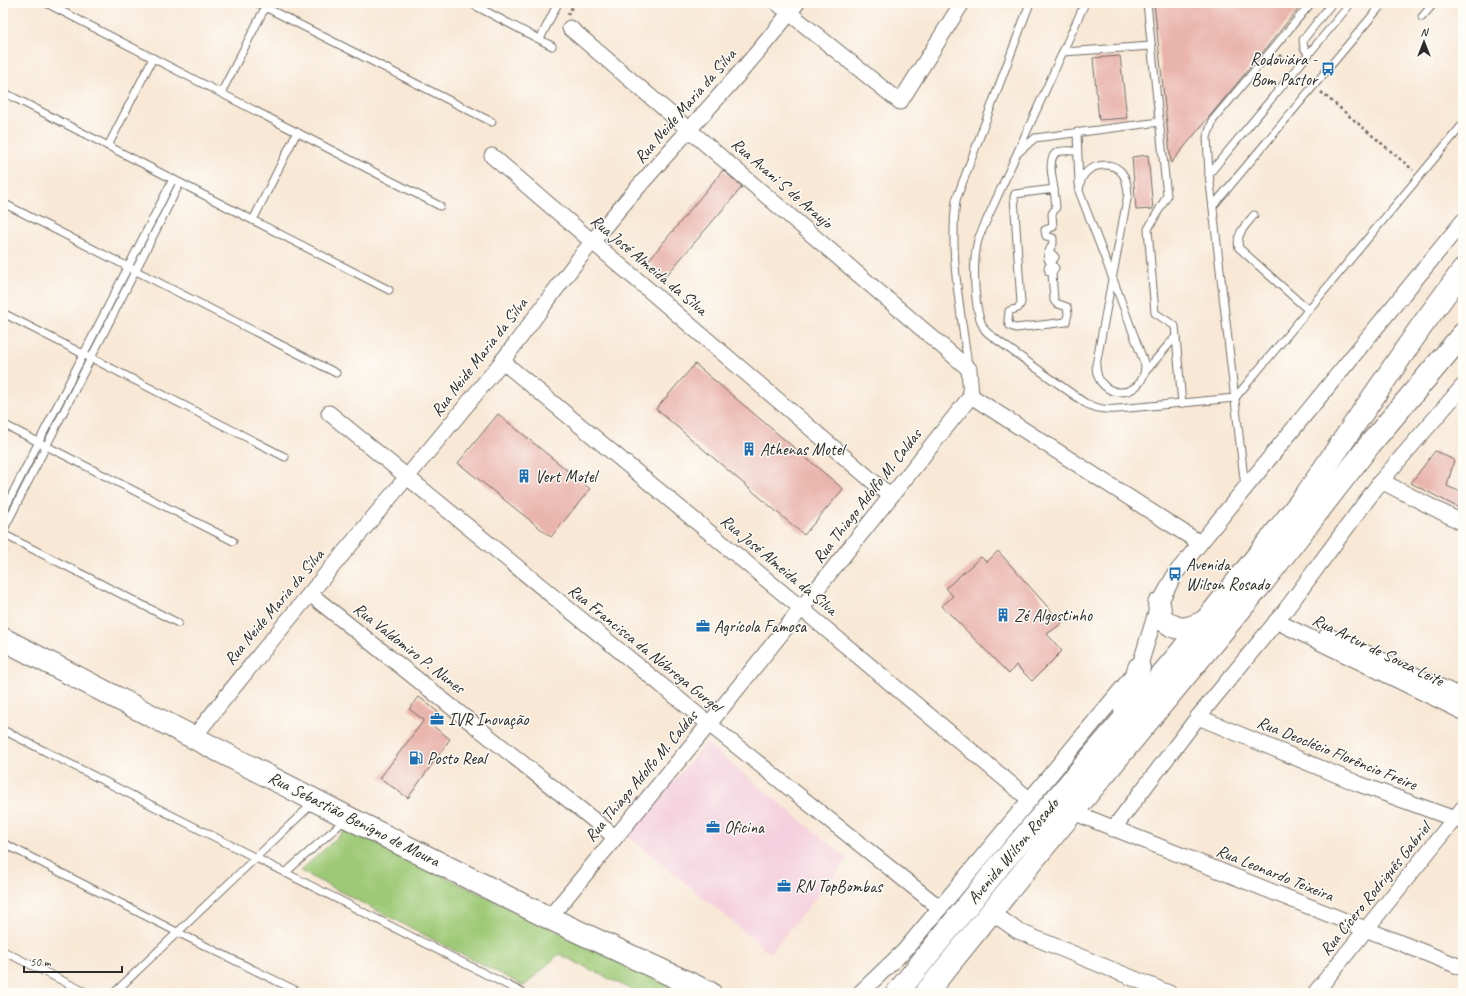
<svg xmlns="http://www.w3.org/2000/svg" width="1466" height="996" font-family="Caveat,sans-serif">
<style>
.built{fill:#f4cfdd}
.green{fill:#9ec976;stroke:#647a50}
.building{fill:#e9b4ab}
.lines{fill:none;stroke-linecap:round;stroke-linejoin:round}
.lane-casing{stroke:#736d66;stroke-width:9}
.street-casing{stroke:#736d66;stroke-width:17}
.primary-casing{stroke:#736d66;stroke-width:24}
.highway-casing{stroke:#736d66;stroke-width:24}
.path{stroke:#736d66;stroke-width:2.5;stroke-dasharray:3 3;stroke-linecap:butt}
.lane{stroke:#fff;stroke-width:7}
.street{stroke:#fff;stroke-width:15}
.primary{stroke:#fff;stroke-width:22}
.highway{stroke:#fff;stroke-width:22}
.labels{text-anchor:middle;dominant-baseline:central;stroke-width:3;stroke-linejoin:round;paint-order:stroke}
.poi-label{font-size:17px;fill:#2b2b2b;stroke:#fdfcf7;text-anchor:start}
.street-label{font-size:17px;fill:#2b2b2b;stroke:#fdfcf7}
</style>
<rect width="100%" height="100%" fill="#fdfcf7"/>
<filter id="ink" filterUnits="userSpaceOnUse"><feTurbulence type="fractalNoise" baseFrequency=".025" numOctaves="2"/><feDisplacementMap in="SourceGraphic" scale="8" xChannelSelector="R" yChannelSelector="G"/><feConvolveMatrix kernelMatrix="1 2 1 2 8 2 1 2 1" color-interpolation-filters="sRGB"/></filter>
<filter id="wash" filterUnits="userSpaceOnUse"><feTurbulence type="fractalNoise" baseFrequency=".012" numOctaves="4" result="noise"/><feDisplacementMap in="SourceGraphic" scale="16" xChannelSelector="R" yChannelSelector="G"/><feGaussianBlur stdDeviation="0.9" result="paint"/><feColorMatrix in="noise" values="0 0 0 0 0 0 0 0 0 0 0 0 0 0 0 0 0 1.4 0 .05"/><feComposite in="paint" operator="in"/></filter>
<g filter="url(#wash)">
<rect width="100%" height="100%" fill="#f8e8d5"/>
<polygon class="built" points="706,743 848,859 770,953 628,836"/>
<polygon class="green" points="347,829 684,993 638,993 559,954 524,986 300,871"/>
<g id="blocks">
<g class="building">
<polygon points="1154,3 1303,3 1171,163"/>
<polygon points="1120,56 1127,118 1099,120 1093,58"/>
<polygon points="1148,155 1153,209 1136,210 1132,157"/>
<polygon points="723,170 742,187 665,277 648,261"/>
<polygon points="695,364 843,489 804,535 656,409"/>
<polygon points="498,414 590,489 551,537 458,463"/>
<polygon points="1435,451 1454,460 1447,486 1463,493 1463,510 1411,483"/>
<polygon points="998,551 1062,623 1047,634 1062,651 1032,681 1016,665 1009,674 942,606 953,596 946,588 981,557 987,562"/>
<polygon points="419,697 438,712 429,723 450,739 408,798 380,778 424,720 409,709"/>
</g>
</g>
</g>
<g filter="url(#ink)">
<use href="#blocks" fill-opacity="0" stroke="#736d66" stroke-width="1"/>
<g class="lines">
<g class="lane-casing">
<g id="lane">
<polyline points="46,3 440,206"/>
<polyline points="257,3 492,122"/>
<polyline points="470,3 552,46"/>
<path d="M 1085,3 L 979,237 C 972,257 973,312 985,330 C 988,334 994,337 997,340 L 1085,403 C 1097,409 1105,410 1118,409 L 1235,398 L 1463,124"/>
<polyline points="1147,3 1167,196 1148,229 1155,313 1175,326 1182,403"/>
<polyline points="1422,17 1434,3"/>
<polyline points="540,39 558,3"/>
<polyline points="1063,52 1152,46"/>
<polyline points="1309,54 1304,48 1303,40 1332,3"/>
<polyline points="3,92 389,290"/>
<polyline points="221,93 267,4"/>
<polyline points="1077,132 1079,184"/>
<polyline points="108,146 153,58"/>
<polyline points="1018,153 1035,138 1160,122"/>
<polyline points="1209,174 1351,3"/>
<path d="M 1054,189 C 1053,180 1046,156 1058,152 C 1063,150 1072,151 1077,151"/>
<polyline points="3,203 336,373"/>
<polyline points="1213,206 1383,3"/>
<path d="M 1254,215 C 1246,225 1235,234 1239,248 L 1308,310"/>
<polyline points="253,220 297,132"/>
<path d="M 1050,252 L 1055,257 L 1048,268 L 1049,272 L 1052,273 L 1055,268 C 1053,265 1049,263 1048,259 C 1046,256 1051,246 1053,244 L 1053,238 L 1046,236 L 1045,230 L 1053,227 L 1052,214 L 1056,207 L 1054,189 L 1015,194 L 1014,197 L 1021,303 L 1018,308 L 1009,311 L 1008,321 L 1010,326 L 1016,328 L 1066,322 L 1068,314 L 1067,307 L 1056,303 L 1054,300 L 1052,273"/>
<path d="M 1113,279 L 1145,365 C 1145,401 1096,401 1096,365 L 1128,194 C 1127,186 1127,179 1122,173 C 1112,160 1089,164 1082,178 C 1080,182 1080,187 1079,191 L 1113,279"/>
<polyline points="3,313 285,457"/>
<path d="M 968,366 C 961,311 949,256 956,200 L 1030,3"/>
<polyline points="1145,372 1176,336"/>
<polyline points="3,424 233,541"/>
<polyline points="1245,487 1209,174 1207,137 1213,120 1311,3"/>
<polyline points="3,512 173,179"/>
<polyline points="3,531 180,183"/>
<polyline points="3,534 178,623"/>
<polyline points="3,543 3,552"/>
<polyline points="3,730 523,993"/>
<polyline points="3,843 177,932 301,993"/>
<polyline points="285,873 346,819"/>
<polyline points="3,951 87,993"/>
<polyline points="114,993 313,803"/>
</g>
</g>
<g class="street-casing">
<g id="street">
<polyline points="777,3 900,102 962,3"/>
<polyline points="570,28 969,369 971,396"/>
<polyline points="492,156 890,496"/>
<polyline points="502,361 802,609 1030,800"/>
<polyline points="971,396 1200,543"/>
<polyline points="329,413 709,724 940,908"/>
<polyline points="1381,481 1463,523"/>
<polyline points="310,594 615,837"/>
<polyline points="1276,621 1463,712"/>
<polyline points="1327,635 1463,697"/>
<polyline points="1198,717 1359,784 1463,822"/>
<path d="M 194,737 C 293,610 399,489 500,364 C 531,324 560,282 592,242 C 657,160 733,87 797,3"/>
<polyline points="1073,812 1463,968"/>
<polyline points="1113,829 1198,717 1284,612 1381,481 1463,386"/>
<polyline points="991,912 1018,931 1169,993"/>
<polyline points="549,918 709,724 971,396"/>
<polyline points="860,993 904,951 1139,668 1158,606 1175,574 1463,221"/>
<polyline points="1315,993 1463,808"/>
</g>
</g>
<g class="primary-casing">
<polyline id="primary" points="3,639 347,817 549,918 710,993"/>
</g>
<g class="highway-casing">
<g id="highway">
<path d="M 1159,604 L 1161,617 C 1176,633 1188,630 1205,621"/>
<polyline points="1125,710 1139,668"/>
<polyline points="897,993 1000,865 1180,653 1306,495 1421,327 1463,270"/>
<polyline points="926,993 1042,849 1263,582 1371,443 1463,334"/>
</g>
</g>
<g class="path">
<polyline points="568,15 574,3"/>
<polyline points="1279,55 1289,64"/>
<polyline points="1321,92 1413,170"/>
</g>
<use href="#lane" class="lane"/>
<use href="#street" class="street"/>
<use href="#primary" class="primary"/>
<use href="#highway" class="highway"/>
</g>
</g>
<defs>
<g id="bus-bare" transform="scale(1.08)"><path d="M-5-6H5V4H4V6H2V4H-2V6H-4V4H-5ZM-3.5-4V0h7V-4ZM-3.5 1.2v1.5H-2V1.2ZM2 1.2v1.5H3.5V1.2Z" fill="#1f6fb2" stroke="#fdfcf7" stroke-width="2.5" paint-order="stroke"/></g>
<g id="building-bare" transform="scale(1.08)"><path d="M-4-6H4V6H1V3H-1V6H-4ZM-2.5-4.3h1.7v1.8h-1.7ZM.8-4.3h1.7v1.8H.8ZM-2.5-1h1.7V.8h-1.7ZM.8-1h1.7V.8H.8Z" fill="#1f6fb2" stroke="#fdfcf7" stroke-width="2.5" paint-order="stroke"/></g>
<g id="office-bare" transform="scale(1.08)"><path d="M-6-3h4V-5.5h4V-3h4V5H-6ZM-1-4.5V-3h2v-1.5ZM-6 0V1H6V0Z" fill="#1f6fb2" stroke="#fdfcf7" stroke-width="2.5" paint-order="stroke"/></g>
<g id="fuel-bare" transform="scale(1.08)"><path d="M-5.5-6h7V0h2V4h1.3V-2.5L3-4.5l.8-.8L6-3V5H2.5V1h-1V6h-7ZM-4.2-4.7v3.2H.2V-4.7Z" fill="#1f6fb2" stroke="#fdfcf7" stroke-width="2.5" paint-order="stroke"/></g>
</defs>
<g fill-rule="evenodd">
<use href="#bus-bare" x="1328" y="69"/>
<use href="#building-bare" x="749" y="449"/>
<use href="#building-bare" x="524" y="476"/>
<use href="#bus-bare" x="1175" y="574"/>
<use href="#building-bare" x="1003" y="615"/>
<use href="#office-bare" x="703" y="626"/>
<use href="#office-bare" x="437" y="719"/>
<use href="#fuel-bare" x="416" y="758"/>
<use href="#office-bare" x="713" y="827"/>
<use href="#office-bare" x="784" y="886"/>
</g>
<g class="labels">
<g class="poi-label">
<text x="1317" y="59" text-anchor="end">Rodoviára -<tspan x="1317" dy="20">Bom Pastor</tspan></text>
<text x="760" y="449">Athenas Motel</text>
<text x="535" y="476">Vert Motel</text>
<text x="1186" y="564">Avenida<tspan x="1186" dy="20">Wilson Rosado</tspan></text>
<text x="1014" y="615">Zé Algostinho</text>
<text x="714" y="626">Agrícola Famosa</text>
<text x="448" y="719">IVR Inovação</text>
<text x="427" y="758">Posto Real</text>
<text x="724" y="827">Oficina</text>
<text x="795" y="886">RN TopBombas</text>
</g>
<g class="street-label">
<text transform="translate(685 106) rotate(-49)">Rua Neide Maria da Silva</text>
<text transform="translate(782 183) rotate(41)">Rua Avani S de Araujo</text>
<text transform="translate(649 265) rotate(40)">Rua José Almeida da Silva</text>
<text transform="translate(479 357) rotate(-52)">Rua Neide Maria da Silva</text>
<text transform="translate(867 496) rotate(-52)">Rua Thiago Adolfo M. Caldas</text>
<text transform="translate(779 565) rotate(40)">Rua José Almeida da Silva</text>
<text transform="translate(274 607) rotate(-50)">Rua Neide Maria da Silva</text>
<text transform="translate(409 648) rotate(38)">Rua Valdomiro P. Nunes</text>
<text transform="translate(645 648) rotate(39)">Rua Francisca da Nóbrega Gurgel</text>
<text transform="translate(1378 650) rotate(26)">Rua Artur de Souza Leite</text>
<text transform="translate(1337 753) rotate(22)">Rua Deoclécio Florêncio Freire</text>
<text transform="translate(641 776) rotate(-50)">Rua Thiago Adolfo M. Caldas</text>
<text transform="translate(354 819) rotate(27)">Rua Sebastião Benígno de Moura</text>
<text transform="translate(1013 851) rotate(-50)">Avenida Wilson Rosado</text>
<text transform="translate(1275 873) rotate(22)">Rua Leonardo Teixeira</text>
<text transform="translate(1375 889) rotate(-51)">Rua Cícero Rodriguês Gabriel</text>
</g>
</g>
<rect width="1466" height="996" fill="none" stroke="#fdfcf7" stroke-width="16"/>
<g transform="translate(1424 42)" stroke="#fdfcf7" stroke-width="3" paint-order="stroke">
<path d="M0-3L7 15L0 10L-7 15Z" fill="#2b2b2b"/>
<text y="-6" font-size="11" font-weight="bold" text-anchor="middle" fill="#2b2b2b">N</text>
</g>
<path d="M24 966v6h98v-6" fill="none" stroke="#2b2b2b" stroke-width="2"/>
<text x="30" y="966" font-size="12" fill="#2b2b2b" stroke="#fdfcf7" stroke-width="3" paint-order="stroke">50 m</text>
</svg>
